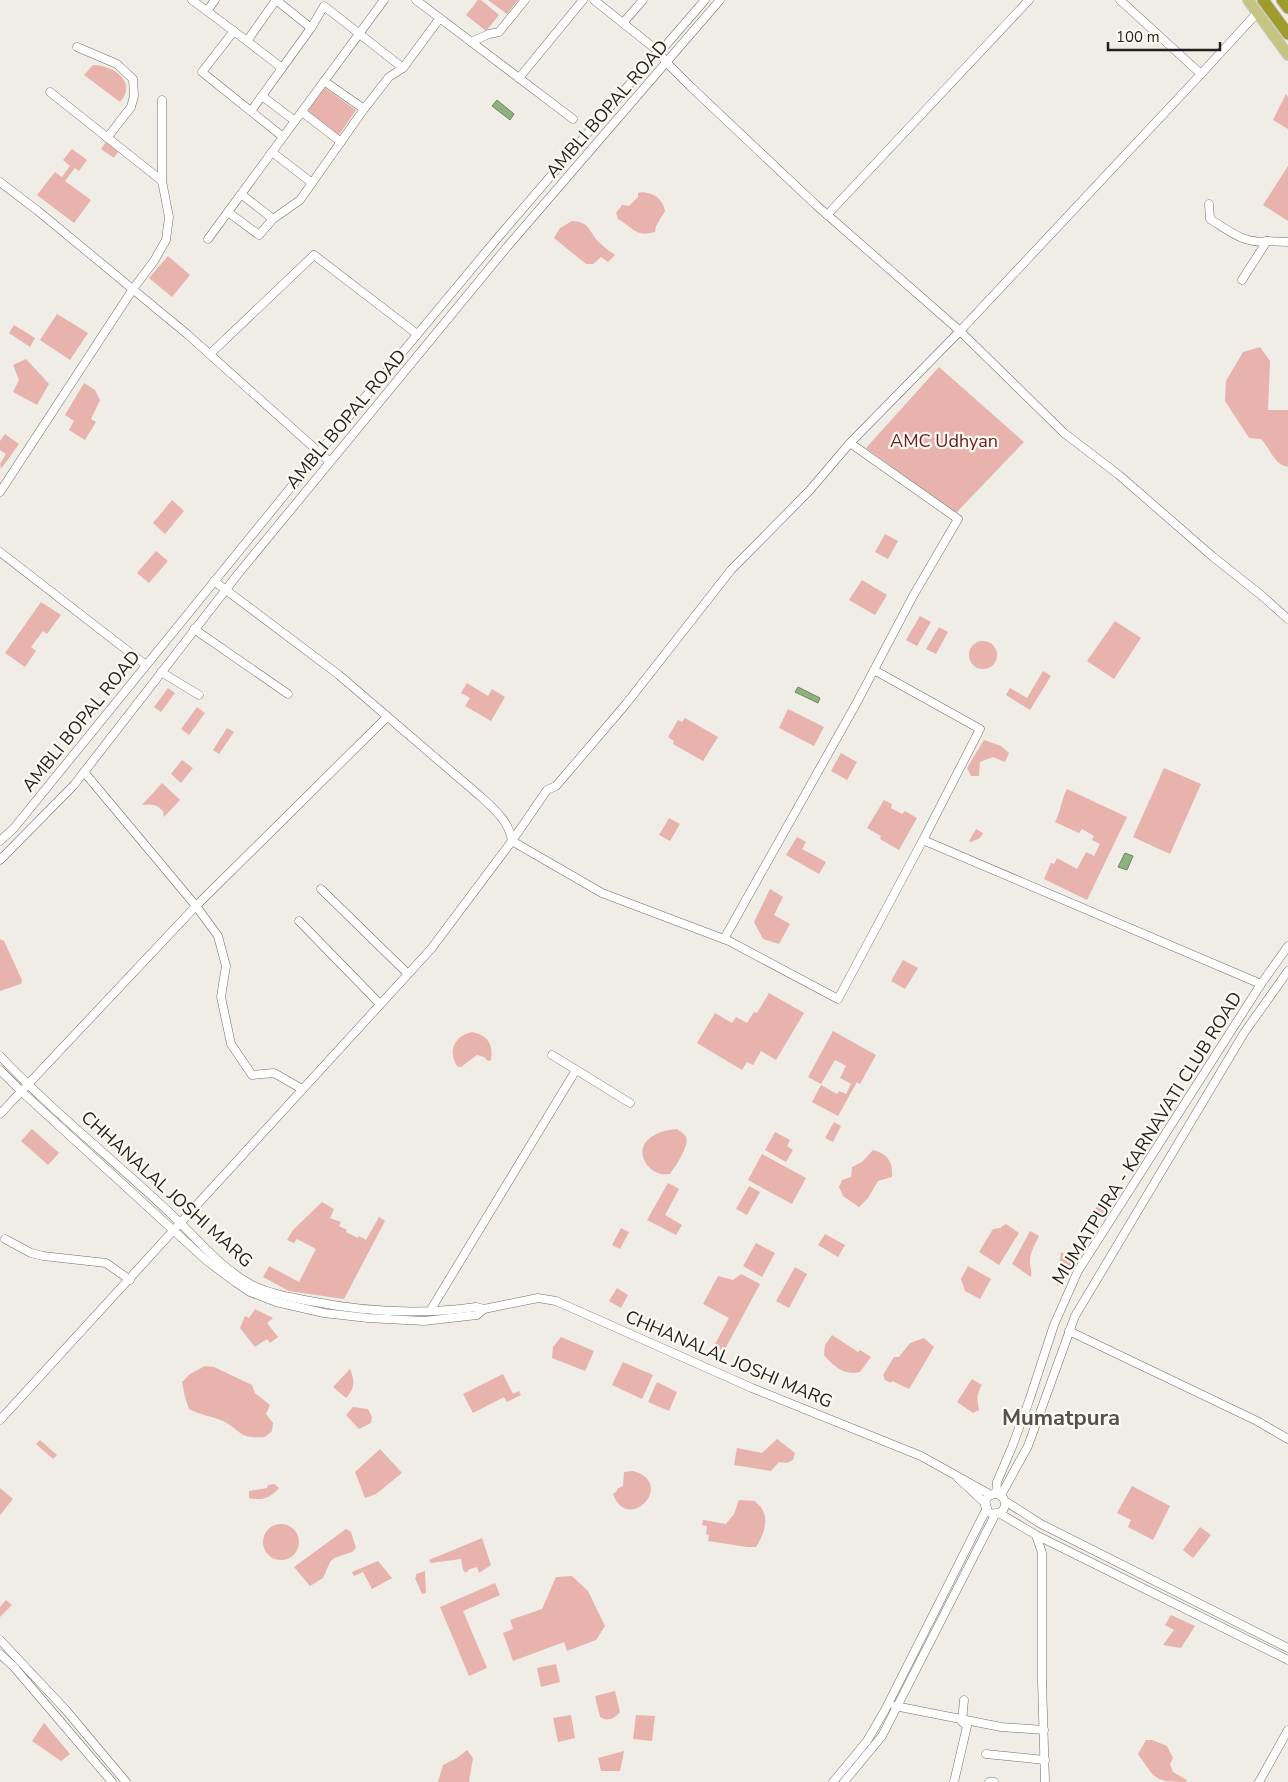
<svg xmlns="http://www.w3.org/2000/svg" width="1288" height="1782" font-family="'Nunito Sans',sans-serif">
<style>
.green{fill:#e8b3ad}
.water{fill:#8eb27d;stroke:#6d8660}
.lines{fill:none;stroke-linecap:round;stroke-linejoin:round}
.minor-casing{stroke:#736f6a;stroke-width:9}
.major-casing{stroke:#c9c9c9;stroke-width:12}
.highway-casing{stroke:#c9c9c9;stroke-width:13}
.minor{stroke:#fff;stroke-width:8}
.major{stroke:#c5c480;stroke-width:10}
.highway{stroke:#9f9c2c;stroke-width:11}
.labels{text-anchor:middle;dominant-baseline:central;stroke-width:4.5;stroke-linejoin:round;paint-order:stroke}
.street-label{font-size:18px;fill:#201f1d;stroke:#fdf9f3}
.park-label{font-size:18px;fill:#691917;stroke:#fdf9f3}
.district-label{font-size:22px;font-weight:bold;fill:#55524d;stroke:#fdf9f3}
</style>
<rect width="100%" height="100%" fill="#f0ece6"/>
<g class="green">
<polygon points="478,0 481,0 499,15 486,31 466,15"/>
<polygon points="488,0 518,0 507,14"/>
<path d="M 93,65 C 113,65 138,82 120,102 L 84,75 Z"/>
<polygon points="325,88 356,110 339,135 308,111"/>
<polygon points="1286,94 1288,97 1288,129 1273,120"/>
<polygon points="106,142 118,152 114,158 101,149"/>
<polygon points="72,149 87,160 79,171 75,168 65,181 91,200 74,223 37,195 55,172 62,177 70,166 63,160"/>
<polygon points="1288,166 1288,221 1263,205"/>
<path d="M 643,192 C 656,194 662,199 665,211 L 656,226 L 655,232 C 635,238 633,227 618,219 L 616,213 L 622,205 L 629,206 L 638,197 L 638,193 Z"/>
<path d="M 572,221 C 588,222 588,228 596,239 C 601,245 608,250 615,255 L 608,262 L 601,257 L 593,264 L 586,264 L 554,238 L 560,228 Z"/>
<polygon points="168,256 190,275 172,297 149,278"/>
<polygon points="57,314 88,333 70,360 40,340"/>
<polygon points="14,325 35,338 30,347 9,333"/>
<path d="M 1260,347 L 1270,361 L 1268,410 L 1288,410 L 1288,467 C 1273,464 1271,449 1261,439 L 1249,438 L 1225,401 L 1226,381 L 1243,352 Z"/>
<polygon points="26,359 49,384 37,405 13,392 19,380 13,365"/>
<polygon points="939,367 1024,442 956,513 866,448"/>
<polygon points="84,383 95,390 100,400 91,419 96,422 85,440 69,430 74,421 65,415"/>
<polygon points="5,434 19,444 1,469 0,464 6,454 0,450 0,441"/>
<polygon points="172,500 184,511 165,534 153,523"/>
<polygon points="885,534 898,541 888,559 875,552"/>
<polygon points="156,551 168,561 149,583 137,573"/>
<polygon points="862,580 887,595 875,615 849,600"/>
<polygon points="41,602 61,615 47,634 43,631 31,647 36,651 25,667 5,653"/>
<polygon points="920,616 931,622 917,646 906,640"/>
<polygon points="1115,621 1141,638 1114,679 1087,661"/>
<polygon points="939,627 948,632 936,654 926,649"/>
<circle cx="983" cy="655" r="14"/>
<polygon points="1043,671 1051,676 1030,710 1006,695 1010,688 1027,698"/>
<polygon points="467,683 488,696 492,689 505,697 491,721 465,706 470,698 461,693"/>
<polygon points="168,688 175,693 161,712 154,707"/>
<polygon points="197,707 205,713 189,735 181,729"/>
<polygon points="788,709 824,727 814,746 779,728"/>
<polygon points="685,718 718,737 703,761 673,744 674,741 668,737 678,720 682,722"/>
<polygon points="227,728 234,732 219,754 213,750"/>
<polygon points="984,740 1001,746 1009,753 1005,762 993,757 980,762 979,776 971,776 967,768"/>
<polygon points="841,753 857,762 847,780 831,771"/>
<polygon points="182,760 193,768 181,783 171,774"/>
<polygon points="1164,768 1201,784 1170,854 1133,837"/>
<path d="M 162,783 L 180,800 L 164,817 L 163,811 C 156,804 152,804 142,805 Z"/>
<path d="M 1067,789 L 1127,817 L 1087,900 L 1044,879 L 1051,863 L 1054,864 L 1057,858 L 1077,869 L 1086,852 L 1094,856 L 1100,844 L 1092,840 L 1094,836 L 1082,829 L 1079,833 L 1055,822 C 1061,811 1061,800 1067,789 Z"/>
<polygon points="884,800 892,804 891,808 902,814 905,811 917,818 899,850 880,839 881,836 867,828"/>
<polygon points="669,818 680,824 670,841 659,835"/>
<polygon points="976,829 983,833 980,838 971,842 969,841"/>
<polygon points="797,837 806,842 802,849 826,862 819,874 786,855"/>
<polygon points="770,889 783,897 774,915 790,924 779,944 763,939 754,922"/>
<polygon points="0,939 4,941 22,980 21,984 0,991"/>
<polygon points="903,960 918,968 905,989 891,981"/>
<polygon points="769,993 804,1013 776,1060 761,1051 753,1065 747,1062 742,1070 697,1043 715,1013 732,1023 736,1017 747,1023 754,1012 757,1013"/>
<polygon points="833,1031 876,1055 860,1084 857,1082 838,1116 812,1102 821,1085 837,1094 839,1091 846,1094 851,1084 840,1078 846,1066 835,1060 821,1084 808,1077"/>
<path d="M 472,1032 C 487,1035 494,1044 491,1060 L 488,1061 L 484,1057 L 477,1055 L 461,1067 L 458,1067 C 447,1052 454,1036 472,1032 Z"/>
<polygon points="834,1122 841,1126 833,1142 825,1138"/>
<polygon points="32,1129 59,1153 48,1165 21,1141"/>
<path d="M 677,1129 C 680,1131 685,1134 686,1137 C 690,1145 675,1167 670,1174 C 666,1174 662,1175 658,1173 C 643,1167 636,1148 650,1138 C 659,1131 668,1130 677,1129 Z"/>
<polygon points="775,1132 790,1140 787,1146 793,1150 786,1162 765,1150"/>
<path d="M 873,1150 C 888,1154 893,1162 892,1177 L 878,1181 L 868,1198 L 859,1207 L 843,1196 L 839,1187 L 842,1180 L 851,1177 L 852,1167 L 862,1162 Z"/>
<polygon points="762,1154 806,1178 792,1204 748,1180"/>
<polygon points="668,1183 679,1189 665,1215 682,1225 676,1235 647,1220"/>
<polygon points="749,1186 760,1192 747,1215 736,1209"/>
<polygon points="1107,1191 1115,1196 1110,1205 1102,1199"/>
<polygon points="322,1202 334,1209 330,1218 341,1222 339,1226 347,1230 346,1232 358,1238 359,1236 366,1240 379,1217 385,1221 344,1299 289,1291 263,1277 269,1266 299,1282 316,1249 297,1239 294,1243 287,1240 293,1230"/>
<polygon points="1099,1204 1108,1210 1101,1219 1092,1213"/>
<polygon points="1006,1224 1019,1233 999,1265 979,1252 993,1229 1000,1228"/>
<polygon points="621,1228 629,1232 620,1249 612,1245"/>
<path d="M 1030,1231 L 1039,1236 C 1034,1246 1029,1254 1030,1265 C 1031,1270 1032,1272 1031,1277 L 1012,1264 Z"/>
<polygon points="825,1234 845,1245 838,1257 818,1245"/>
<polygon points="756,1243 775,1253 762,1277 743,1266"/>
<polygon points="1061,1252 1074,1260 1057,1287"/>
<polygon points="968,1266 991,1279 980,1299 965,1291 961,1279"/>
<polygon points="795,1267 807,1274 789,1308 776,1301"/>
<polygon points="741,1274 760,1284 724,1351 714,1346 729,1318 703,1304 718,1276 733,1280"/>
<polygon points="617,1288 628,1295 621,1308 609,1301"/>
<polygon points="255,1309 273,1318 267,1323 278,1337 270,1343 267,1339 255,1347 240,1328 245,1316 249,1318"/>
<path d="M 832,1335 L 858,1352 L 860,1350 L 871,1357 L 860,1372 C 845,1376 833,1366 824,1355 L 825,1345 Z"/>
<polygon points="561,1337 594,1351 585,1371 552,1358 553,1347"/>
<polygon points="924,1338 934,1347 909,1389 892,1381 891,1383 885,1380 883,1375 894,1357 899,1357 910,1343"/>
<polygon points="623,1362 653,1375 642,1399 612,1385"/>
<path d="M 205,1366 L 214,1367 L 252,1385 L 255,1393 L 270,1405 L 266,1414 L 273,1423 L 272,1431 L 265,1437 C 237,1439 243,1431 223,1421 C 211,1416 200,1415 189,1409 L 185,1397 L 182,1382 L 190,1374 Z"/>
<path d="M 350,1369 C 355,1382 355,1388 346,1398 L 333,1387 Z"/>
<polygon points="503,1374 513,1394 519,1391 521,1395 507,1402 504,1397 473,1413 463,1394"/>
<path d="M 972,1379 L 982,1385 C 976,1394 977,1399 979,1410 L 973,1413 L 957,1402 Z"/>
<polygon points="657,1382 677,1392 669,1411 648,1402"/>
<polygon points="353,1407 368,1409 372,1417 371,1423 359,1429 346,1415"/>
<polygon points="777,1439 795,1453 793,1460 787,1463 779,1462 771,1471 734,1465 737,1448 762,1453"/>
<polygon points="40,1440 57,1455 53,1459 36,1444"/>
<polygon points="380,1449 402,1473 376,1494 365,1498 355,1472"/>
<path d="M 633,1471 C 677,1483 628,1535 613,1494 L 617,1491 L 617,1489 L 623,1486 L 624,1472 Z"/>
<path d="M 274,1484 L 279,1488 C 270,1498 262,1501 249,1498 L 249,1491 L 267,1488 L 268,1485 Z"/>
<polygon points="1132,1486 1170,1506 1153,1540 1128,1527 1131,1520 1117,1513"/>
<polygon points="0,1488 13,1499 0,1515"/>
<path d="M 739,1500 L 755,1501 C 757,1504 762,1507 763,1511 C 769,1522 762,1538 756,1547 L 747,1547 L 708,1541 L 709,1535 L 706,1534 L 707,1526 L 702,1525 L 703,1520 L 726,1524 L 734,1514 Z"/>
<circle cx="281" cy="1542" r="18"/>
<polygon points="1200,1527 1211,1535 1193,1558 1183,1550"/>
<polygon points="346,1529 351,1532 356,1548 352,1552 334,1558 330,1562 323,1578 310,1586 294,1567"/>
<polygon points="482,1538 491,1565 479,1573 477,1567 470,1569 466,1573 463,1570 461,1559 431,1563 429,1560"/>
<polygon points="378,1561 392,1578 372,1589 363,1572 354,1576 352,1572"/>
<polygon points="425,1571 426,1593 422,1594 415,1578 416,1577 416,1574"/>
<polygon points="572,1576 588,1591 605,1626 596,1640 567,1651 564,1642 513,1661 503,1633 513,1629 510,1620 542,1609 556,1577"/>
<polygon points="495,1583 500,1595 463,1611 487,1668 469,1676 440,1607"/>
<polygon points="6,1600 12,1605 0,1617 0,1607"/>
<polygon points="1171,1615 1195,1626 1181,1648 1163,1645 1174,1630 1165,1625"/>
<polygon points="556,1664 560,1682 541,1687 537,1668"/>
<path d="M 615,1691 L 620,1712 C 613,1719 609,1722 600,1717 L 595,1696 Z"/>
<polygon points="571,1715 575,1738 558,1742 553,1718"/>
<polygon points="636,1715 655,1716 652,1741 633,1739"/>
<polygon points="44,1723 70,1754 61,1761 32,1741"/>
<path d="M 1146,1740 L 1152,1740 L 1167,1746 L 1173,1758 L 1170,1764 L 1173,1772 L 1187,1780 L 1186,1782 C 1155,1782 1156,1780 1138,1754 Z"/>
<polygon points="467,1750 473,1758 469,1782 438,1782 443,1765 457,1758"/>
<polygon points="624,1751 620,1771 601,1771 598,1758"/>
</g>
<g class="water">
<polygon points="497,100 514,114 510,120 492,106"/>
<polygon points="798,687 820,698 818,703 795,692"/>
<polygon points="1125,853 1133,856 1127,870 1118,867"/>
</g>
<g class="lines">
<g class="minor-casing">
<g id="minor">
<polyline points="192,0 247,41 276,0"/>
<polyline points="276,0 311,28"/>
<polyline points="416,0 573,119"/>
<polyline points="594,0 658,51 666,62 690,86 816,205 960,331 1064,433 1119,475 1212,556 1261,595 1288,619"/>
<polyline points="207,11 215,0"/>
<polyline points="623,23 643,0"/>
<polyline points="234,31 202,72 283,137"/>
<polyline points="247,41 282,68"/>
<polyline points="471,42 489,34 499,32 525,0"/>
<polyline points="77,47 117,64 133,79 134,96 131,107 107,138"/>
<polyline points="1201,74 1257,13"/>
<polyline points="519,78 583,0"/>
<polyline points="324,81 364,109"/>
<polyline points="50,92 162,181"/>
<polyline points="262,96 295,121"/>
<polyline points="251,111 311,28 324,6 403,68"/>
<polyline points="302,112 341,142"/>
<polyline points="272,152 312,183"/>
<polyline points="0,182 38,211 187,334 330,462"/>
<path d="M 1209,204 L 1210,219 C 1228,230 1245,245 1267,241"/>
<polyline points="228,212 259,235 273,219 241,194"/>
<polyline points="827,215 1029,0"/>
<polyline points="273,219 300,200 364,109 389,77 403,68 440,18"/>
<polyline points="208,239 384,0"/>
<polyline points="1242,280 1267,241 1288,242"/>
<polyline points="210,354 314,255 417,334"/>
<polyline points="0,492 133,289 154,261 166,240 169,217 162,181 162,100"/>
<polyline points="0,552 146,665"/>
<path d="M 214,581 L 339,675 L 480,796 C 494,809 509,821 512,841 L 602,893 L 729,941 L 838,999 L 923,840 L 1261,984"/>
<polyline points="194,629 288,694"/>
<polyline points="874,670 980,729 923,840"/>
<polyline points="161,672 199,695"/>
<polyline points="84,772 196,906 218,936 226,966 221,997 231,1044 252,1075 274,1073 302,1089"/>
<polyline points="0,841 14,828 326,444 495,241 658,51 666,45 705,0"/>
<polyline points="0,860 74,785 238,574 507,247 720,0"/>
<polyline points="321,889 408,974"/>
<polyline points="299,921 380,1004"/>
<polyline points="724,939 856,704 913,596 958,519 850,443"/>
<polyline points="552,1055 630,1103"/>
<path d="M 0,1056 C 53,1112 114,1160 170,1213 C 196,1237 220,1268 252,1285 C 270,1294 291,1297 310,1301 C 365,1312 421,1315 476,1307 L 484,1309 L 538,1298 L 556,1301 L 752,1388 L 921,1456 L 991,1495"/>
<polyline points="0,1070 22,1092 207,1261 235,1282 250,1292 276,1302 324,1313 368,1318 424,1321 477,1315 484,1309"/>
<polyline points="0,1114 196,906 387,717"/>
<polyline points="5,1239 31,1253 43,1256 106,1263 130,1280"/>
<polyline points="430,1311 576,1070"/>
<polyline points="1069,1331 1257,1421 1288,1439"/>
<polyline points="0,1420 431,949 512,841 547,790 556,786 626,704 731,570 810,490 850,443 960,331 1201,74 1120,0"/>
<polyline points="958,1478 986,1504"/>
<polyline points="996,1494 997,1482 1012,1447 1029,1401 1054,1325 1078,1271 1261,984 1288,946"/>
<circle cx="995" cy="1504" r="10"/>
<polyline points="1001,1495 1028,1446 1075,1316 1244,1033 1288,971"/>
<polyline points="1005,1501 1041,1524 1288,1648"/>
<polyline points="999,1513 1036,1535 1288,1660"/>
<polyline points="1036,1535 1042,1553 1042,1681 1045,1782"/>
<polyline points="0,1640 65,1709 126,1782"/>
<polyline points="0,1654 14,1667 112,1782"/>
<polyline points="895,1706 1001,1727 1044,1730"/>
<polyline points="986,1754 1045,1760"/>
<polyline points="833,1782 867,1741 885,1710 987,1508"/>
<polyline points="844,1782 882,1736 996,1513"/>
<polyline points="954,1782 967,1726 962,1722 964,1700"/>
<polyline points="989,1782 994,1782"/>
<polyline points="1259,1782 1288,1730"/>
</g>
</g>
<g class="major-casing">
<polyline id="major" points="1248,0 1288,55"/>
</g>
<g class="highway-casing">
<g id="highway">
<polyline points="1263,0 1288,34"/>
<polyline points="1282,0 1288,8"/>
</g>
</g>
<use href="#minor" class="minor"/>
<use href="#major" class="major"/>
<use href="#highway" class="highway"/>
</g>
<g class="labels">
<g class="street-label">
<text transform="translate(607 109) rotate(-49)">AMBLI BOPAL ROAD</text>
<text transform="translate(346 419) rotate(-50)">AMBLI BOPAL ROAD</text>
<text transform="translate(81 721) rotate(-51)">AMBLI BOPAL ROAD</text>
<text transform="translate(1147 1138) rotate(-58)">MUMATPURA - KARNAVATI CLUB ROAD</text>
<text transform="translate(167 1189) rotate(42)">CHHANALAL JOSHI MARG</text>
<text transform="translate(729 1359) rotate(23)">CHHANALAL JOSHI MARG</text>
</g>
<g class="park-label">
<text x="944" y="441">AMC Udhyan</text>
</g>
<g class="district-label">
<text x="1061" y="1418">Mumatpura</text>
</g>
</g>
<path d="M1108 42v8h112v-8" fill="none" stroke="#201f1d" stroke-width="2.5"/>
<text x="1116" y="42" font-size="15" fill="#201f1d" stroke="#fdf9f3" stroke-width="4" paint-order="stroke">100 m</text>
</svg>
